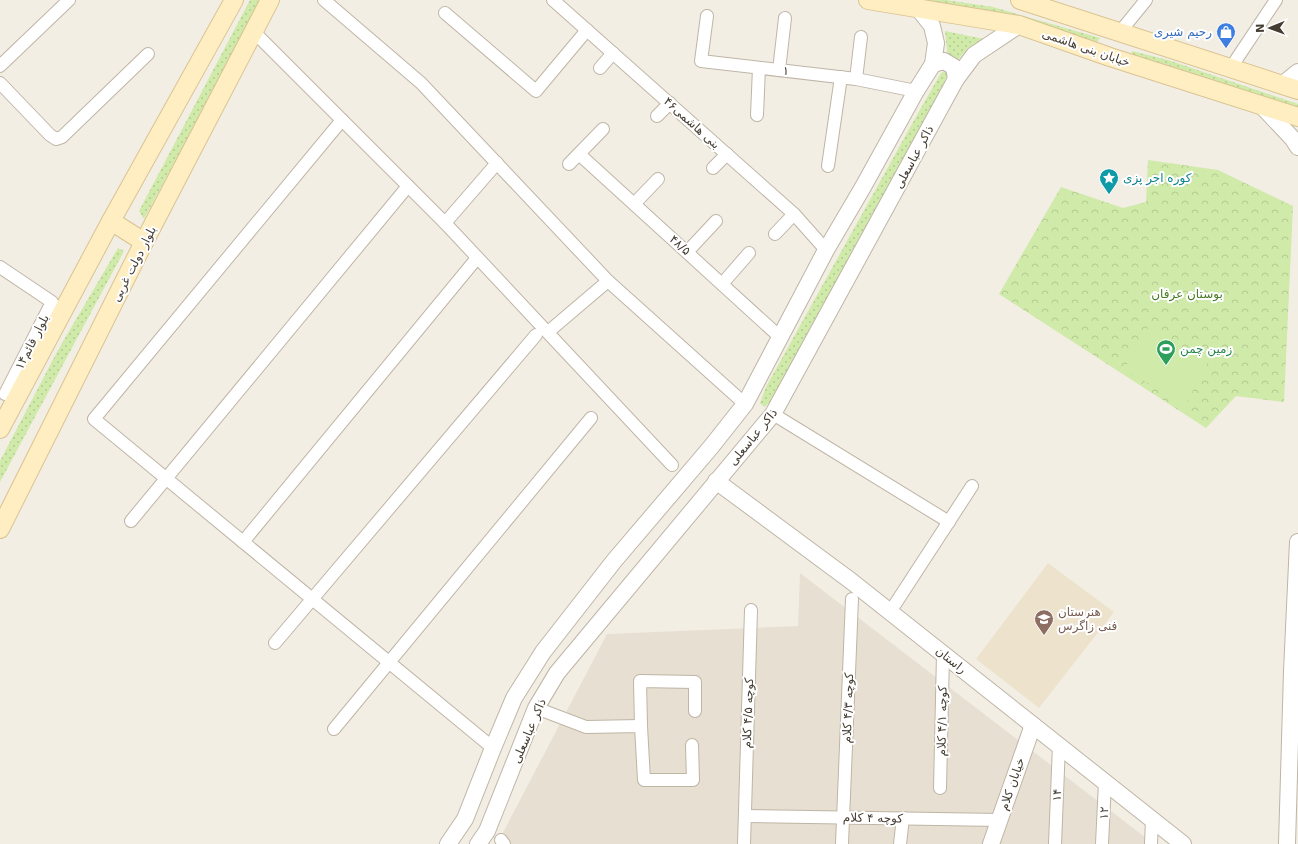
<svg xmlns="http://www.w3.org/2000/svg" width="1298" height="844" font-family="'DejaVu Sans',Vazirmatn,sans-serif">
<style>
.residential{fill:#e7dfd1}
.education{fill:#ede3cc}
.grass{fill:url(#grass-dots)}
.park{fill:url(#park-crowns)}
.pitch{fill:#cfeaa9}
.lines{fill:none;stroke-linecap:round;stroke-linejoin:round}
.minor-casing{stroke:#bfb5a6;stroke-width:14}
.tertiary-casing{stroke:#bfb5a6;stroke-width:18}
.secondary-casing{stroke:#d9c392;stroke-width:20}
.minor{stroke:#fff;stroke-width:12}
.tertiary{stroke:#fff;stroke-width:16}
.secondary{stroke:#ffeec1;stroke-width:18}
.labels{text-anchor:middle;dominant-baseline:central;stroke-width:4;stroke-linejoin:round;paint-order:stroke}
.shop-label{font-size:12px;fill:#366cbe;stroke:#fff;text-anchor:end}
.street-label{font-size:12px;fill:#453d33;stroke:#fff}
.culture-label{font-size:12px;fill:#0d838f;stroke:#fff;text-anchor:start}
.park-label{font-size:12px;fill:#487a23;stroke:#fff}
.leisure-label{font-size:12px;fill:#27864d;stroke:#fff;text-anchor:start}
.education-label{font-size:12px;fill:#785e54;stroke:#fff;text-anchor:start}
</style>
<defs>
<pattern id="grass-dots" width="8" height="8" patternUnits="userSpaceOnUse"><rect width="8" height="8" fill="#cfeaa9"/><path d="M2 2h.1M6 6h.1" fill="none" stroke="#b3ca92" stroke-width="1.8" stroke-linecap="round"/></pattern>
<pattern id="park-crowns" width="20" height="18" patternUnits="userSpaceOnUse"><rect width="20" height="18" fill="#cfeaa9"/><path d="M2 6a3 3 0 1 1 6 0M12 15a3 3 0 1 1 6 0" fill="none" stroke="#b3ca92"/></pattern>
</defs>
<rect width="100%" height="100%" fill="#f3eee4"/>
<polygon class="residential" points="800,573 1154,844 497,844 607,634 798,626"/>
<polygon class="education" points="1048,563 1114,612 1039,708 976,659"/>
<g class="grass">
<polygon points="250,0 261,0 144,219 139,211"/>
<polygon points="898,0 946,0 993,7 1100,38 1097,42 1010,20"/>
<polygon points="945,31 984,39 968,48 955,63 948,58"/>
<polygon points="1132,51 1168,60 1298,104 1298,111 1131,58"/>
<polygon points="945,71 947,75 939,95 770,402 764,407 760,403 766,387 917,115 941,73"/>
<polygon points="118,248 124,251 0,482 0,461 58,350"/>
</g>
<polygon class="park" points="1148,160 1218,170 1293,206 1284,402 1236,396 1206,428 999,294 1061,187 1123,208 1146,202"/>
<polygon class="pitch" points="1146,328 1208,362 1186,404 1124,370"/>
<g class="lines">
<g class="minor-casing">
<g id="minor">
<polyline points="324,0 421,83 608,281 745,404"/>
<polyline points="553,0 794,214 826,250"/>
<polyline points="445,13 536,91 587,30"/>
<polyline points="707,16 701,61 856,79 916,91"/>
<polyline points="253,31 445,223 672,465"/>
<polyline points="1120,32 1146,0"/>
<polyline points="0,66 69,0"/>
<polyline points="600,68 613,53"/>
<polyline points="1230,69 1276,0"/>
<polyline points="779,70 785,18"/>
<polyline points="856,79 861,37"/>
<polyline points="0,83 50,135 56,139 62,137 148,54"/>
<polyline points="757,115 759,68"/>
<polyline points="657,116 670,103"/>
<polyline points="342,120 94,419 493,748"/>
<polyline points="579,154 781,338"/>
<polyline points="569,164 603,129"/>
<polyline points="828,166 841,77"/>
<polyline points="713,168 727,154"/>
<polyline points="634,204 658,179"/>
<polyline points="445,223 497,163"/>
<polyline points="775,234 794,214"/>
<polyline points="687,252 716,221"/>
<polyline points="0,267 52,302 5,394"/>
<polyline points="722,284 749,253"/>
<polyline points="548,332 608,281"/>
<polyline points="773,414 949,522"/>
<polyline points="131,521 408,186"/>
<polyline points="243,542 477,258"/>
<polyline points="890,612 972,486"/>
<polyline points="275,643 536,335"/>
<polyline points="536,708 586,727 641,726 644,780 693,780 692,745"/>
<polyline points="641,726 640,681 695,682 695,711"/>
<polyline points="334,729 591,418"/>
<polyline points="940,788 943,654"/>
<polyline points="745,816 1000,820"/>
<polyline points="501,840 504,844"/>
<polyline points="744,844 751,610"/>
<polyline points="842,844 852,599"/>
<polyline points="900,844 903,818"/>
<polyline points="1055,844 1059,745"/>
<polyline points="1102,844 1105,782"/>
<polyline points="1151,844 1152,819"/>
</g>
</g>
<g class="tertiary-casing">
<g id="tertiary">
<polyline points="933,64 944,61 954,67 956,79"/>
<polyline points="1282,85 1298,72"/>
<polyline points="1260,104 1293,139 1298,147"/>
<polyline points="716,481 851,581 1183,844"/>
<polyline points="448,844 465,819 493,748 514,698 543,652 614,561 711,447 745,404 826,250 863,187 916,91 933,64 936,43 932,26 918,8"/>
<polyline points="478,844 487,831 536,708 557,673 773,414 956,79 974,55 1019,25"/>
<polyline points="991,844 1033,725"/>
<polyline points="1287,844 1292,672 1298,542"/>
</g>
</g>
<g class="secondary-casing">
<g id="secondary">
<polyline points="868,0 1019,25 1110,57 1298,117"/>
<polyline points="1020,0 1298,90"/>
<polyline points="111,221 144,242"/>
<polyline points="0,429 111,221 234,0"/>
<polyline points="0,529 144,242 270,0"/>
</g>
</g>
<use href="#minor" class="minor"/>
<use href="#tertiary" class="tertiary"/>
<use href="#secondary" class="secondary"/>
</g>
<defs>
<g id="shop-pin" transform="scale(1)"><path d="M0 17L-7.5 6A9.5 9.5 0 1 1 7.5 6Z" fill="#3f7fe0" stroke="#fff"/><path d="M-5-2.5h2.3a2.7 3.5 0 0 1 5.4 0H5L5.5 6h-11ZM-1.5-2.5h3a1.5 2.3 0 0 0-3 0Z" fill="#fff"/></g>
<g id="sight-pin" transform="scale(1)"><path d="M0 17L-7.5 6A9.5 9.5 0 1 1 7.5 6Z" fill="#0f9aa8" stroke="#fff"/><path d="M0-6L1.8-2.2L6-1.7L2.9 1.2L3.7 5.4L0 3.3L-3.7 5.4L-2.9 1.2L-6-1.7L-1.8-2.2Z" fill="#fff"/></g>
<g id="stadium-pin" transform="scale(1)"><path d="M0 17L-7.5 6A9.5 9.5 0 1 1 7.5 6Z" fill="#2e9e5b" stroke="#fff"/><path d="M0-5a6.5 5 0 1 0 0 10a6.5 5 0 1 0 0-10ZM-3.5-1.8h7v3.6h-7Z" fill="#fff"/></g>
<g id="school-pin" transform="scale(1)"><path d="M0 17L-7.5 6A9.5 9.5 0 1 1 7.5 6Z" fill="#8d6e63" stroke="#fff"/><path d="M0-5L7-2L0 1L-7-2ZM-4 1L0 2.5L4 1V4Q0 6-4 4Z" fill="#fff"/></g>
</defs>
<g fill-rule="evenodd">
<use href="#shop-pin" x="1226" y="32"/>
<use href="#sight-pin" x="1109" y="178"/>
<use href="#stadium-pin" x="1166" y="349"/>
<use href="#school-pin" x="1044" y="619"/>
</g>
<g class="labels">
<g class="shop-label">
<text x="1212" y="32">رحیم شیری</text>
</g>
<g class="street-label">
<text transform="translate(1086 48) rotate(19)">خیابان بنی هاشمی</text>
<text transform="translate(786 71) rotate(7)">۱</text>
<text transform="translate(692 123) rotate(42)">بنی هاشمی۴۶</text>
<text transform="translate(914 157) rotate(-62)">ذاکر عباسعلی</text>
<text transform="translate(680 245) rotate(42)">۴۸/۵</text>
<text transform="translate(134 264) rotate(-63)">بلوار دولت غربی</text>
<text transform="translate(32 342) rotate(-63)">بلوار قائم۱۴</text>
<text transform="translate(753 437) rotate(-51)">ذاکر عباسعلی</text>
<text transform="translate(951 660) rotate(38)">راستان</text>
<text transform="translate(848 708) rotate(-88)">کوچه ۴/۳ کلام</text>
<text transform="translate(748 713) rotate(-88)">کوچه ۴/۵ کلام</text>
<text transform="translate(942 721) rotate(-89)">کوچه ۴/۱ کلام</text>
<text transform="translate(529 731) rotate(-67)">ذاکر عباسعلی</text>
<text transform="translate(1012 784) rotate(-71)">خیابان کلام</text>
<text transform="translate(1057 795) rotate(-88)">۱۴</text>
<text transform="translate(1104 813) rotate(-87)">۱۲</text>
<text transform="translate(873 818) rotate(1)">کوچه ۴ کلام</text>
</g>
<g class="culture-label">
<text x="1123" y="178">کوره اجر پزی</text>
</g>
<g class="park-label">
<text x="1187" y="294">بوستان عرفان</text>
</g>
<g class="leisure-label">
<text x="1180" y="349">زمین چمن</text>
</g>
<g class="education-label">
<text x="1058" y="612">هنرستان<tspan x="1058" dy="14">فنی زاگرس</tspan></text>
</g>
</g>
<g transform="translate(1270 28) rotate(269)" stroke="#ffffff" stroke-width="3" paint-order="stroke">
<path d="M0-3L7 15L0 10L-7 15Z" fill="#453d33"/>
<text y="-6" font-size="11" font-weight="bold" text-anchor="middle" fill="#453d33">N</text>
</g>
</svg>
